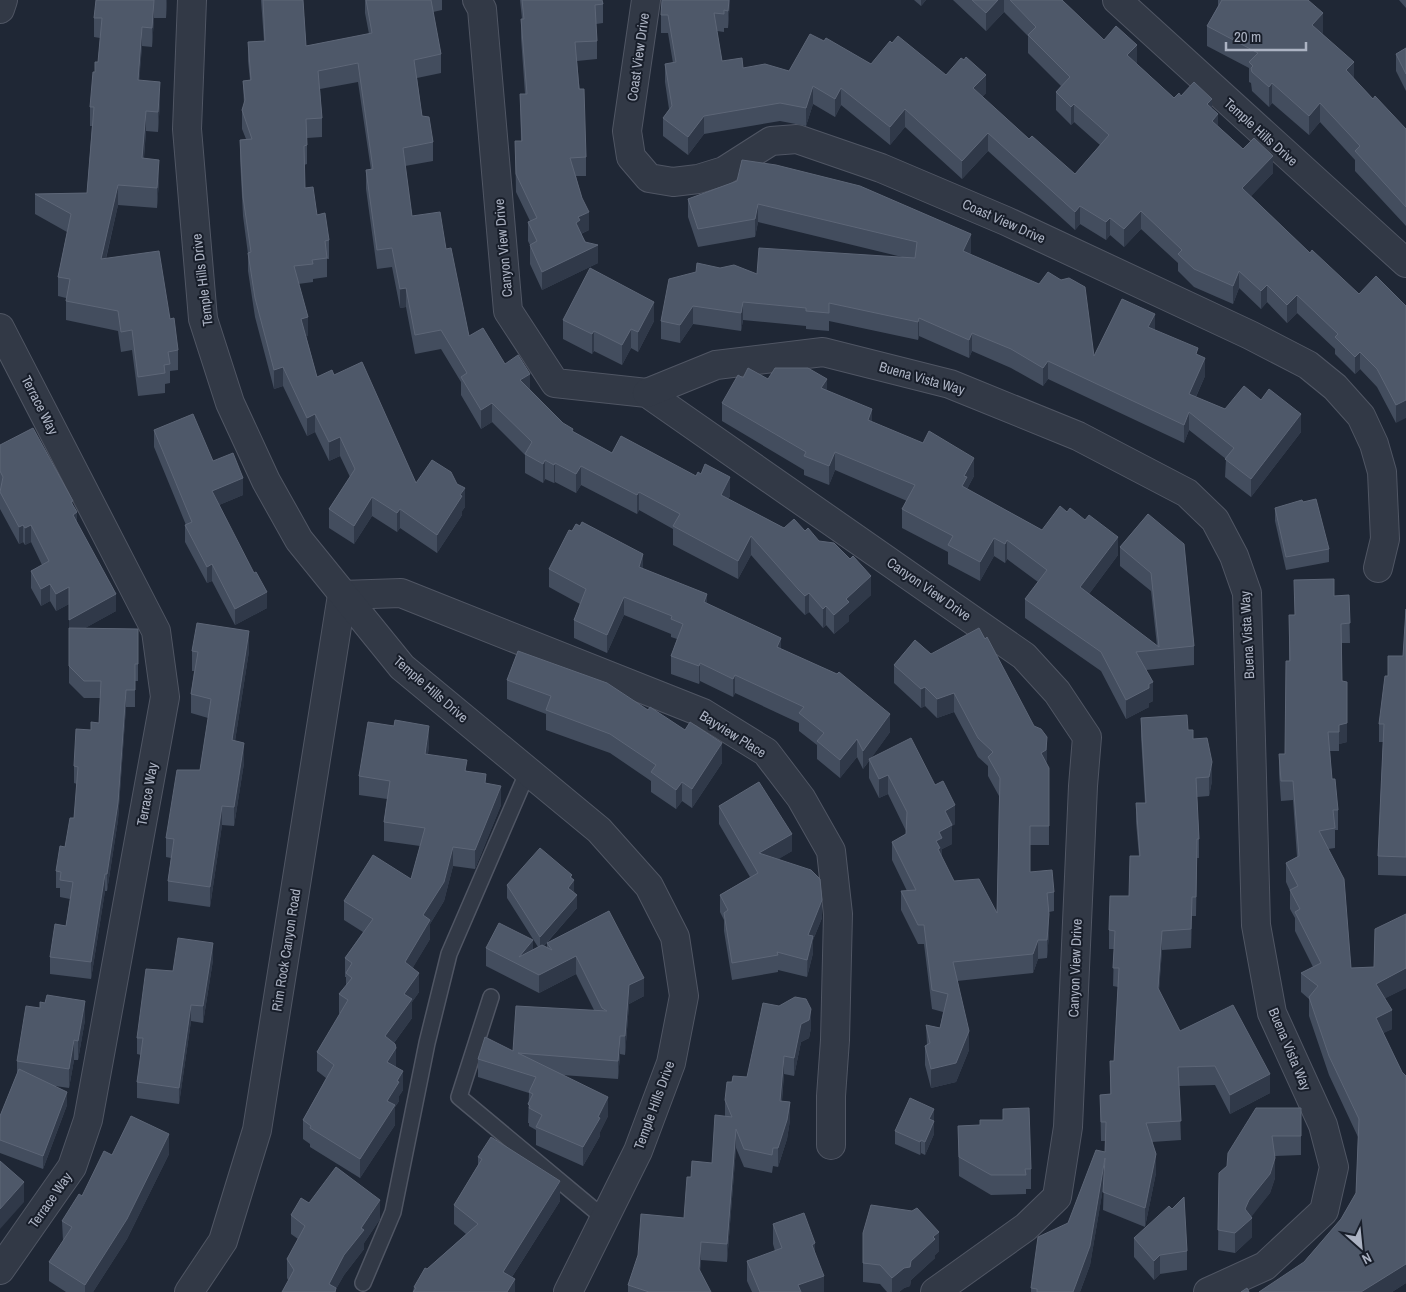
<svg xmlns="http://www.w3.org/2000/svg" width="1406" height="1292" font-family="'Archivo Narrow',sans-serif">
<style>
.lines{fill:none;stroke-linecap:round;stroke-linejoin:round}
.service-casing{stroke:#505664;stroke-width:18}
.minor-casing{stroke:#505664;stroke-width:30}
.tertiary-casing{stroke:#505664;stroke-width:30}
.service{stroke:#323946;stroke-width:15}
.minor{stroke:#323946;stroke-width:28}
.tertiary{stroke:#323946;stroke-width:28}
.wall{fill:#434d5e}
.shaded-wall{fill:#303949}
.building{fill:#4e5869;stroke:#5d6677}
.labels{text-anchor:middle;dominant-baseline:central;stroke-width:4;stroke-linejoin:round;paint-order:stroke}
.street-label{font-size:14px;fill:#acb3c3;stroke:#181e2a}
</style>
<rect width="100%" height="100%" fill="#1f2735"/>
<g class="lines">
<g class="service-casing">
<g id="service">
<polyline points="491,997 459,1097 604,1218"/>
<polyline points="363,1283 393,1212 427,1043 449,954 528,771"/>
</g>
</g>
<g class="minor-casing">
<g id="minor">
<polyline points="477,0 482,9 508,311 555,383 647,393 1024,656 1057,692 1087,737 1083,786 1068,1127 1057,1197 1026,1227 935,1292"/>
<polyline points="646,0 627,131 631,157 649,178 673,182 698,179 724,171 771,141 797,139 881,168 1006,221 1250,335 1308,365 1335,387 1361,416 1374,444 1382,472 1385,539 1378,568"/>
<polyline points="1117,0 1406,263"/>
<polyline points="0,9 3,0"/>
<polyline points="0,328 156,631 165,697 88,1120 72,1167 0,1270"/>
<polyline points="647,393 716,365 823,352 950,384 1078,436 1187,493 1215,520 1234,556 1247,593 1256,925 1272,1013 1323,1125 1334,1167 1324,1211 1265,1266 1208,1292"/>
<polyline points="189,1292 223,1241 257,1130 342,595 401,593 703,713 766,752 801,798 831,851 838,914 835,1040 831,1096 831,1145"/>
</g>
</g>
<g class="tertiary-casing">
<polyline id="tertiary" points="192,0 187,129 203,319 230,403 266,481 299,540 402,667 599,830 649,886 675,937 684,996 671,1063 638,1151 568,1292"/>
</g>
<use href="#service" class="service"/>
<use href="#minor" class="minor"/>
<use href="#tertiary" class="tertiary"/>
</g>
<g class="wall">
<polygon points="96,0 167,0 166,18 154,18 152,47 142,46 139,80 160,101 158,132 146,131 144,158 159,179 157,208 118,205 106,259 170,319 178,350 178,370 170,371 170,383 165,384 165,393 138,396 132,350 121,352 118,331 66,320 66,298 58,296 58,277 67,232 35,214 35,194 87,193 92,126 90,126 90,107 95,72 98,62 100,38 94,37 94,18"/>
<polygon points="261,0 303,0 306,46 369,34 365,13 365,0 442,0 442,10 433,12 441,54 441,73 417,78 422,116 433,142 433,161 405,166 412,216 446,249 469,336 505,364 563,423 573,432 612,453 730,496 728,499 784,528 805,531 819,541 871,595 849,615 849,621 834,634 826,625 823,628 809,612 805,615 798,608 751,555 738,579 673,545 673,529 639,510 637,514 581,485 576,493 555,482 554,483 545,479 543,483 525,473 525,455 492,422 481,429 461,395 461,382 441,349 415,354 406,307 400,308 392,267 377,269 366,189 366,170 371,170 358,82 320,89 322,118 322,137 307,138 307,164 304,165 305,188 329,240 329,259 327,259 327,277 313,279 313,282 298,284 308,336 306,336 317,377 334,375 416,483 465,507 462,511 462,515 437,553 400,528 397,532 372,516 354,544 329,528 329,509 350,477 340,456 329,461 315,432 307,436 283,386 274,389 255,317 248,271 248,254 243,216 240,159 240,140 246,139 242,129 242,110 244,105 243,81 250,80 248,61 248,42 264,41"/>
<polygon points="520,0 602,0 603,4 603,23 596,24 597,41 597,59 577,61 586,157 586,176 576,176 589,230 581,234 598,263 542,290 530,264 530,245 528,241 528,222 530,221 516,192 515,141 521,141 520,94 525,94 521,38 521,19 522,19"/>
<polygon points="730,0 728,28 724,28 724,32 717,31 722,61 743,68 789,71 824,41 871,64 946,75 986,93 982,97 1029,139 1075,174 1100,145 1074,122 1071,125 1056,110 1056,92 1061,86 1028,53 1028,36 1004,12 986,31 953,0 1062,0 1104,40 1137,62 1136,63 1174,98 1181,96 1212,109 1218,126 1243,149 1273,173 1251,196 1310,253 1359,294 1406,306 1396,423 1377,387 1360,369 1355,374 1335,354 1335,349 1297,313 1287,323 1267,302 1261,309 1239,288 1233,304 1194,287 1178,271 1178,263 1141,229 1124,247 1110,235 1106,240 1080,224 1075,230 988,151 962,179 905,127 890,145 841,105 835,117 813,104 806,126 780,121 704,134 688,155 663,136 663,118 669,109 665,82 665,64 673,63 668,33 661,33 661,15"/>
<polygon points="914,0 926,0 921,6"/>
<polygon points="1218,0 1308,0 1323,33 1322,33 1354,79 1373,99 1406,129 1406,226 1355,171 1355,160 1320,122 1309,135 1272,103 1269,107 1252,91 1251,83 1249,82 1249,68 1207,46 1207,26 1218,6"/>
<polygon points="1399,0 1406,0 1406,8"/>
<polygon points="1406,48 1406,91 1396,71 1396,54"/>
<polygon points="737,181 971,252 970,254 1094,356 1155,330 1198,355 1205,376 1196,397 1225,409 1301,432 1251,497 1225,477 1226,459 1189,430 1184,443 1048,379 1043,386 1011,368 972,351 969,358 919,336 918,340 829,321 829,331 806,329 806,326 743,320 741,331 693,324 680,343 661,339 661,321 757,274 902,257 758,222 755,237 698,247 688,217 688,199"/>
<polygon points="563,320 654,321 638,352 631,348 622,365 594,351 592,354 563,339"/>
<polygon points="743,378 768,379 827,390 872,422 974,476 967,489 1042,530 1118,555 1089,594 1157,646 1151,591 1120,566 1120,547 1148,514 1194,646 1194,665 1146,670 1153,701 1149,703 1149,707 1126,719 1101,671 1025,618 1025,599 1038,582 1007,559 1005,563 994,556 980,581 948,564 948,552 902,528 902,509 907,501 835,470 829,485 804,475 804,470 722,421 722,403"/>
<polygon points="154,430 213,461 243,495 219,505 267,608 235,625 212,581 207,583 185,542 185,525 186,525 154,447"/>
<polygon points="0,445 73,505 77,522 116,611 85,628 138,629 138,681 135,681 135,707 126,707 118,820 107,891 105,891 91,979 50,974 50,957 66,926 70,899 60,897 60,888 56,888 56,871 65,847 74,818 77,784 74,783 74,766 91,730 99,723 100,698 84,698 69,683 69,604 56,611 50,601 41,606 31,588 31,571 42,565 31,542 25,545 23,542 19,544 0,509"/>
<polygon points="1275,508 1329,549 1329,562 1286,570 1275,521"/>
<polygon points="549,569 643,569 707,603 781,649 890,732 871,758 955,824 952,826 952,844 942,849 941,857 954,881 997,913 999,796 988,776 988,766 978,757 954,712 937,718 925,706 921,708 894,683 894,665 915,640 1047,756 1046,763 1049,768 1049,845 1030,845 1030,872 1054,892 1054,911 1049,912 1049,933 1047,958 1038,959 1033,973 957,981 969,1050 956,1082 931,1088 925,1065 925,1046 927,1045 926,1025 940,1028 943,1012 932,1009 924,944 918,944 901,910 901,891 907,891 892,860 892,842 906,834 906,831 888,794 879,798 869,778 869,761 863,769 857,757 840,778 817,759 817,745 799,731 799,723 735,693 733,697 700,681 699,684 671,674 671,656 677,639 671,637 671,634 624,615 607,653 574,638 574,620 580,604 549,587"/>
<polygon points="1349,595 1350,643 1342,643 1342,681 1347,742 1339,744 1339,751 1330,751 1332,779 1338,810 1338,830 1335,830 1335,848 1328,849 1351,968 1374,967 1406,914 1406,988 1385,998 1392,1029 1383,1033 1402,1072 1406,1076 1406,1283 1392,1292 1304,1262 1341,1219 1356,1193 1358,1137 1329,1075 1309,1016 1309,999 1301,992 1301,973 1313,967 1295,931 1295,918 1290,909 1290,891 1286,882 1286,863 1297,857 1293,800 1281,801 1279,774 1279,754 1285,754 1289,661 1289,615 1294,615 1334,596"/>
<polygon points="1406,609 1406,876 1378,875 1378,856 1383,742 1379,742 1379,724 1388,676 1403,656"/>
<polygon points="192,651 249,651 235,741 244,763 234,826 222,825 210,907 168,901 168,881 171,858 166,857 166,838 200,770 208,718 191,713 191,694 194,671 192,671"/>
<polygon points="518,651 722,763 692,808 682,801 676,809 651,792 651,781 610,753 546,730 546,714 507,699 507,680"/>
<polygon points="1141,718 1188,730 1193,739 1212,781 1209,796 1197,797 1199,839 1199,858 1197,858 1196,916 1192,916 1191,948 1162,950 1159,990 1180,1031 1270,1093 1230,1114 1215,1085 1179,1086 1181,1140 1152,1142 1156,1173 1145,1227 1103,1210 1104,1182 1090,1265 1080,1292 1031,1292 1031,1288 1068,1223 1105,1152 1105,1141 1101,1141 1100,1095 1110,1094 1110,1061 1114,1061 1118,987 1113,986 1114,949 1109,949 1109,930 1129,896 1139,856 1136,822 1136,803 1145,803 1141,737"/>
<polygon points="429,745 428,754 467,771 486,784 501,805 475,869 453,866 444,901 430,924 430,939 413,967 419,992 412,1002 412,1018 394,1043 396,1067 403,1090 399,1096 399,1101 395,1107 395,1125 360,1178 310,1147 310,1144 303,1139 303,1120 326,1078 317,1071 317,1052 340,1014 339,1013 339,994 346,986 346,977 345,977 345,958 363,932 344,920 344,901 411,879 420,846 384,841 384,822 387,799 359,795 359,776"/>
<polygon points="719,806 792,851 778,859 822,918 813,940 813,953 807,977 778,970 778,972 732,980 724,931 724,920 720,912 720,895 750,877 719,824"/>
<polygon points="572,879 577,908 544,946 547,947 547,943 609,911 644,996 629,1004 625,1055 620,1054 618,1079 562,1075 608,1116 600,1132 600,1136 583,1166 536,1145 536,1130 529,1126 529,1123 528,1123 529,1093 478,1077 478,1059 513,1051 594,1010 576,974 539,993 486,966 486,948 533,950 538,947 507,898 507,885"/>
<polygon points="213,960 203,1023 191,1021 179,1104 137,1098 137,1082 141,1055 137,1054 137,1038 173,971"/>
<polygon points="85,1020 78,1060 74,1060 69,1088 55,1086 67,1105 43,1169 0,1153 0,1116 17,1074 17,1061"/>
<polygon points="811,1028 809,1038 801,1042 794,1076 784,1074 782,1101 790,1120 787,1139 778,1167 773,1166 772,1173 744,1167 736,1148 727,1262 701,1260 700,1271 711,1292 628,1292 628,1285 684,1218 691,1177 712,1163 725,1116 725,1100 732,1082 747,1077"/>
<polygon points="1301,1108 1301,1155 1275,1156 1275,1178 1270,1193 1251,1216 1252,1237 1235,1253 1218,1250 1219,1173"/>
<polygon points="934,1109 934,1134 925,1155 921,1153 920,1155 895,1144 895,1131"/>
<polygon points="958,1126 1031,1169 1031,1189 1026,1189 1026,1194 991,1195 959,1176"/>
<polygon points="169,1154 127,1239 93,1292 66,1292 49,1281 49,1262 63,1241 62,1221 82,1196 112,1155"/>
<polygon points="478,1157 560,1201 512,1277 515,1292 413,1292 414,1287 427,1269 466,1234 454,1224 454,1205 478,1165"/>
<polygon points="309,1203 380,1219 364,1243 364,1249 344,1275 336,1289 336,1292 288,1280 287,1278 287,1259 298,1239 291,1234 291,1215"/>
<polygon points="773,1224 815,1253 824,1292 752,1292 747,1281 747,1261 775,1251 773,1244"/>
<polygon points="863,1233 939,1251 935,1255 935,1258 911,1280 910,1286 904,1288 899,1292 887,1292 880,1284 863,1282"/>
<polygon points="1134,1238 1187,1251 1187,1270 1160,1274 1154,1280 1134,1257"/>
</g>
<g class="shaded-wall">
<polygon points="154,0 154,18 152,47 152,28"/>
<polygon points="166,0 167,0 166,18"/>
<polygon points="729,0 730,0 728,28 728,11"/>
<polygon points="921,0 926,0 921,6"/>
<polygon points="998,0 1004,0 1004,12 986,31 986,13"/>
<polygon points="1323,13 1323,33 1312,44 1312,25"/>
<polygon points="142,27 142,46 138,99 138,80"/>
<polygon points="1137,45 1137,62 1127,73 1127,55"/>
<polygon points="1354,62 1354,81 1346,70"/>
<polygon points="986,75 986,93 973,106 973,88"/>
<polygon points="160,82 160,101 158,132 158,112"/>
<polygon points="1272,83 1272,103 1269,107 1269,87"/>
<polygon points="813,86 813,104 806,126 806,108"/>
<polygon points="841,88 841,105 835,117 835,99"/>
<polygon points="1212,99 1212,117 1207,104"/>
<polygon points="1320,103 1320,122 1309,135 1309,116"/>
<polygon points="1074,104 1074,122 1071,125 1071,107"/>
<polygon points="905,109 905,127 890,145 890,127"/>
<polygon points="146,111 146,131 142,178 142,158"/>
<polygon points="1218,114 1218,132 1212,121"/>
<polygon points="704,116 704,134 688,155 688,137"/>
<polygon points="988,133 988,151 962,179 962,161"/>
<polygon points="1273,156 1273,173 1242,206 1242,188"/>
<polygon points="159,160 159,179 157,208 157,188"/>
<polygon points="118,185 118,205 101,279 101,259"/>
<polygon points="758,204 758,222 755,237 755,219"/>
<polygon points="1080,206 1080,224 1075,230 1075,212"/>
<polygon points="1141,211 1141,229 1124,247 1124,229"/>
<polygon points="589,212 589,230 580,234 576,223 578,217"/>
<polygon points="1110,218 1110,235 1106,240 1106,222"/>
<polygon points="971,234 971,252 963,269 963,251"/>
<polygon points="598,245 598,263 542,290 542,272"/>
<polygon points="1239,271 1239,288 1233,304 1233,286"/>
<polygon points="1267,285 1267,302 1261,309 1261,291"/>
<polygon points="406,288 406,307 400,308 400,289"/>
<polygon points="1297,295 1297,313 1287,323 1287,305"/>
<polygon points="654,302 654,321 638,352 638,332"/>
<polygon points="743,302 743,320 741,331 741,313"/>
<polygon points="693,306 693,324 680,343 680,325"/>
<polygon points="1155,314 1155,333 1148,327"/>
<polygon points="308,317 308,336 301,338 301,319"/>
<polygon points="919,318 919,336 918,340 918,322"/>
<polygon points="631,329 631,348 622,365 622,345"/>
<polygon points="594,331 594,351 592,354 592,334"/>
<polygon points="972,333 972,351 969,358 969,340"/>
<polygon points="1360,352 1360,369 1355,374 1355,357"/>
<polygon points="1205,358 1205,376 1189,412 1189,394"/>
<polygon points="1048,361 1048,379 1043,386 1043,368"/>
<polygon points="283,367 283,386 274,389 274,370"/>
<polygon points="530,374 530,393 520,380"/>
<polygon points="827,379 827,398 821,388"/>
<polygon points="1406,400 1406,418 1396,423 1396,405"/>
<polygon points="492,403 492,422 481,429 481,410"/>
<polygon points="872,409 872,428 868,420"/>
<polygon points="1189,412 1189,430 1184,443 1184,425"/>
<polygon points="315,414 315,432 307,436 307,418"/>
<polygon points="1301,414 1301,432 1251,497 1251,479"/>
<polygon points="340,437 340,456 329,461 329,442"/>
<polygon points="835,452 835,470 829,485 829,466"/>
<polygon points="974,458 974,476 967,489 962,486 964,476"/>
<polygon points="545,460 545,479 543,483 543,464"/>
<polygon points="555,463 555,482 554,483 554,465"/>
<polygon points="581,466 581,485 576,493 576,474"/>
<polygon points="730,477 730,496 721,513 721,495"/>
<polygon points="243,478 243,495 212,508 212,491"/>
<polygon points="465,488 465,507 462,511 462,515 437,553 437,535"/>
<polygon points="639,492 639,510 637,514 637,495"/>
<polygon points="372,497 372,516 354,544 354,526"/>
<polygon points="73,501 73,514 77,512 77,530 73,532 71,502"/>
<polygon points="400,509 400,528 397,532 397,513"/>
<polygon points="23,525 23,542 19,544 19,527"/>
<polygon points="31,525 31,542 25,545 25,528"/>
<polygon points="751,536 751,555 738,579 738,561"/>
<polygon points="1118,537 1118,555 1080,606 1080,587"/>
<polygon points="994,538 994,556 980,581 980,562"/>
<polygon points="1007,540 1007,559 1005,563 1005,544"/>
<polygon points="643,554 643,572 639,567"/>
<polygon points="212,564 212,581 207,583 207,567"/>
<polygon points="871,576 871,595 849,615 849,621 834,634 834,615 846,599"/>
<polygon points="50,584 50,601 41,606 41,589"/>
<polygon points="69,587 69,604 56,611 56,594"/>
<polygon points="267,592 267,608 235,625 235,609"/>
<polygon points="809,593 809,612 805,615 805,596"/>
<polygon points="116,594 116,611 69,637 69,620"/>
<polygon points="707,594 707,612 704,602"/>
<polygon points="624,597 624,615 607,653 607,635"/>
<polygon points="826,606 826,625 823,628 823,609"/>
<polygon points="249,631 249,651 232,760 232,740"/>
<polygon points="781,638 781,656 777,647"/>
<polygon points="700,663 700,681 699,684 699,666"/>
<polygon points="735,675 735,693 733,697 733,679"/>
<polygon points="1153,682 1153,701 1149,703 1149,707 1126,719 1126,700"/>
<polygon points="1347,682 1347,742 1339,744 1339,751 1339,725"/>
<polygon points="925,687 925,706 921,708 921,689"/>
<polygon points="126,690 126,707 118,820 107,891 107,874"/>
<polygon points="954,693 954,712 937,718 937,699"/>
<polygon points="890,714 890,732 870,760 869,759 869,761 863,769 863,751"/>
<polygon points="429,726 429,745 425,773 425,754"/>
<polygon points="1047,737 1047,756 1046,769 1041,753"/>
<polygon points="857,739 857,757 840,778 840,760"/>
<polygon points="244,743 244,763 234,826 234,807"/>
<polygon points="722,743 722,763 692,808 692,789"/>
<polygon points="1212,762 1212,781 1209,796 1209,777"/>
<polygon points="888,775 888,794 879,798 879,779"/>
<polygon points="682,782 682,801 676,809 676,790"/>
<polygon points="501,786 501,805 475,869 475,850"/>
<polygon points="955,805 955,824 952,826 952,844 942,849 942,856 940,858 936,841 945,811"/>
<polygon points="222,806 222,825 210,907 210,887"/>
<polygon points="792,834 792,851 759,871 759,853"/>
<polygon points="453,847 453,866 444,901 430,924 430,939 405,981 405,962 423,915"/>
<polygon points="105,874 105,891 91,979 91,962"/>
<polygon points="572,875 572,882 574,880 574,893 568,888 570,877"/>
<polygon points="577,895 577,908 540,950 540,937"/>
<polygon points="1192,897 1192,916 1191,948 1191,929"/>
<polygon points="822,900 822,918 813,940 813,953 807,977 808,935"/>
<polygon points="1049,914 1049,933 1047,958 1047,940"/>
<polygon points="1162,931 1162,950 1158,1007 1158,988"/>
<polygon points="533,940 533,959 519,957"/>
<polygon points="1038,940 1038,959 1033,973 1033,954"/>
<polygon points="213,943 213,960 203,1023 203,1006"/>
<polygon points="576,956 576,974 539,993 539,975"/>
<polygon points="1406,968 1406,988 1376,1003 1376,984"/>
<polygon points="419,973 419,992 412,1002 412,1018 385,1055 385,1036 404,994"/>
<polygon points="644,978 644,996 629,1004 625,1055 625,1036 629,985"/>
<polygon points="85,1001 85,1020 78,1060 78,1041"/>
<polygon points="191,1005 191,1021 179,1104 179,1088"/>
<polygon points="811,1009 811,1028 809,1038 801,1042 794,1076 794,1058 801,1024"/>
<polygon points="1392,1010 1392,1029 1376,1037 1376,1018"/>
<polygon points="969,1031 969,1050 956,1082 931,1088 931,1069"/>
<polygon points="620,1036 620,1054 618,1079 618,1061"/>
<polygon points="74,1040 74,1060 69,1088 69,1069"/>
<polygon points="396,1048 396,1067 387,1062"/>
<polygon points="784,1056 784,1074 780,1120 780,1101"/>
<polygon points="403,1071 403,1090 399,1096 399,1101 395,1107 395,1125 360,1178 360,1159 397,1081"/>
<polygon points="1270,1074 1270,1093 1230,1114 1230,1095"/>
<polygon points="67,1092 67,1105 43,1169 43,1156"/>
<polygon points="608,1097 608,1116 600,1132 600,1136 583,1166 583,1147"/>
<polygon points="790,1102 790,1120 787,1139 778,1167 778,1148"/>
<polygon points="934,1109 934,1134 925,1155 925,1142 929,1119"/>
<polygon points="736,1129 736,1148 727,1262 727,1244"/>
<polygon points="169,1134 169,1154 127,1239 93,1292 85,1292 85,1285"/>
<polygon points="921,1140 921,1153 920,1155 920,1142"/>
<polygon points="1156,1154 1156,1173 1145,1227 1145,1208"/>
<polygon points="1105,1158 1105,1177 1090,1265 1080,1292 1073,1292"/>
<polygon points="1275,1158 1275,1178 1270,1193 1249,1220 1252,1218 1252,1237 1235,1253 1235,1233 1245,1209 1249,1200"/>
<polygon points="560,1181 560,1201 503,1291 503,1272"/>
<polygon points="24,1182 24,1202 0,1229 0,1209"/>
<polygon points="380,1200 380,1219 364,1243 364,1249 344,1275 336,1289 336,1292 329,1292 329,1284 344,1255"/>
<polygon points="939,1232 939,1251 935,1255 935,1258 911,1280 910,1286 904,1288 899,1292 892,1292 892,1278 911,1261"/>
<polygon points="701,1242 701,1260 699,1287 699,1269"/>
<polygon points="815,1243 815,1263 812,1245"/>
<polygon points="1160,1255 1160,1274 1154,1280 1154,1261"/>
<polygon points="1406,1264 1406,1283 1392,1292 1361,1292"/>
<polygon points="824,1276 824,1292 798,1292 798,1285"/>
<polygon points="515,1279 515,1292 507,1292"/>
</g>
<g class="building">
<polygon points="96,0 154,0 152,28 142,27 138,80 160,82 158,112 146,111 142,158 159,160 157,188 118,185 101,259 159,251 170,319 174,318 178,350 168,352 170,364 164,365 165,373 138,377 132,330 121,332 118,311 66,301 70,279 58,277 71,214 35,194 87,193 94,107 90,107 93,72 95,72 95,62 98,62 102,18 94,18"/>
<polygon points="263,0 303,0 306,46 372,33 366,0 431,0 441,54 414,60 422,116 429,117 433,142 403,148 412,216 440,212 446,249 451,248 469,336 483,328 505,364 518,355 530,374 520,380 563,423 573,429 572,431 612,453 621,436 696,476 698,472 701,474 705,464 730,477 721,495 784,528 794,519 805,531 808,528 819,541 834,543 850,559 853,556 871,576 846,599 849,602 834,615 826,606 823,609 809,593 805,596 798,589 751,536 738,561 673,526 680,514 639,492 637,495 581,466 576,474 555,463 554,465 545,460 543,464 525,454 532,442 492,403 481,410 461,377 467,373 441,330 415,335 406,288 400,289 392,248 377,250 366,170 373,169 358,63 318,71 322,118 306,119 307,145 304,146 305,188 313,187 317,215 325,213 329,240 325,241 327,258 312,260 313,264 294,266 308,317 301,319 317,377 332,370 334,375 362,362 416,483 432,460 451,472 457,484 465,488 460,495 462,496 437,535 400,509 397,513 372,497 354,526 329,509 355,469 340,437 329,442 315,414 307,418 283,367 274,370 255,298 248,253 251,252 243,197 240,140 252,139 242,110 245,100 243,81 251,80 248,42 265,41"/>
<polygon points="522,0 602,0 603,4 595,5 597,41 575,42 579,89 584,89 586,157 570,158 582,198 589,212 578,217 580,220 576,223 585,242 598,245 542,272 530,245 537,241 528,222 537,218 516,174 515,141 522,141 520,94 527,94 521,19 524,19"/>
<polygon points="662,0 729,0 728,11 724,10 724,14 714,13 722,61 742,58 743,68 765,64 789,71 810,34 824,41 826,38 871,64 890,41 892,43 898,36 946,75 961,58 964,60 966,57 986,75 973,88 1029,139 1032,136 1075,174 1109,135 1074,104 1071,107 1056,92 1070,77 1028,35 1036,27 1010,0 1062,0 1104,40 1116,26 1137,45 1127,55 1174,98 1179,93 1181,96 1194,82 1212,99 1207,104 1218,114 1212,121 1243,149 1254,138 1273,156 1242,188 1310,253 1312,250 1359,294 1376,276 1406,306 1406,400 1396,405 1377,369 1360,352 1355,357 1335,337 1338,334 1297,295 1287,305 1267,285 1261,291 1239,271 1233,286 1194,269 1178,254 1182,250 1141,211 1124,229 1110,218 1106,222 1080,206 1075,212 988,133 962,161 905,109 890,127 841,88 835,99 813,86 806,108 780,103 704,116 688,137 663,118 672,106 665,64 676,62 668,15 661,15"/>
<polygon points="972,0 998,0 986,13"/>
<polygon points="1222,0 1308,0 1323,13 1312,25 1354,62 1346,70 1373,99 1375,96 1406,129 1406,207 1355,151 1360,146 1320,103 1309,116 1272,83 1269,87 1252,72 1251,68 1253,66 1249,62 1258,53 1207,26"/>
<polygon points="1406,48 1406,74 1396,54"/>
<polygon points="742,160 776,165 860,186 971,234 963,251 1039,284 1048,272 1061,280 1069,278 1085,287 1094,356 1122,299 1155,314 1148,327 1198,348 1196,354 1205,358 1189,394 1225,409 1244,386 1261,400 1269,389 1301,414 1251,479 1225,459 1234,448 1189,412 1184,425 1048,361 1043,368 1011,349 972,333 969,340 919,318 918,322 829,303 829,313 806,311 806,308 743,302 741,313 693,306 680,325 661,321 669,279 696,272 697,263 720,268 734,265 757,274 759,248 915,258 917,242 758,204 755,219 698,229 688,199 737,181"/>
<polygon points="590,268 654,302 638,332 631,329 622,345 594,331 592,334 563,320"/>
<polygon points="748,368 768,379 775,368 808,368 827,379 821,388 872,409 868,420 923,443 929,431 974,458 964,476 967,477 962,486 1042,530 1060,506 1067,512 1070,508 1085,520 1089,515 1118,537 1080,587 1159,647 1151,573 1120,547 1148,514 1184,544 1194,646 1136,652 1153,682 1149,684 1149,688 1126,700 1101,652 1025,599 1047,570 1007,540 1005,544 994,538 980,562 948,545 953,536 902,509 915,485 835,452 829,466 804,456 806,452 722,403 738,375 743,378"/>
<polygon points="193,414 213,461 233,453 243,478 212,491 254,573 256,572 267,592 235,609 212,564 207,567 185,525 192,522 154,430"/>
<polygon points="33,428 73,501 71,502 77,512 73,515 116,594 69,620 69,587 56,594 50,584 41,589 31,571 49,561 31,525 25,528 23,525 19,527 0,492 3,477 0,471 0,445"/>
<polygon points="1316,499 1329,549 1286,557 1275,508 1302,500 1303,502"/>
<polygon points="582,522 643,554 639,567 707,594 704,602 781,638 777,647 837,674 839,672 890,714 863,751 857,739 840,760 817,741 824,733 799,713 804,707 735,675 733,679 700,663 699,666 671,656 683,624 671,619 672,616 624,597 607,635 574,620 586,589 549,569 569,530 572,531 576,524 580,526"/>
<polygon points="1334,579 1334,596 1349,595 1350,623 1341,624 1342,681 1347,682 1347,723 1339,725 1339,732 1328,732 1332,779 1335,779 1338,810 1333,810 1335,828 1319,831 1344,879 1351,968 1374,967 1375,929 1406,914 1406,968 1376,984 1392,1010 1376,1018 1402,1072 1406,1076 1406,1264 1361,1292 1259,1292 1304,1262 1341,1219 1356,1193 1359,1119 1329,1056 1309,997 1318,986 1301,973 1321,963 1295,912 1300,909 1290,890 1298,886 1286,863 1299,856 1293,781 1281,781 1279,754 1285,754 1286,661 1290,661 1289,615 1295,615 1294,580"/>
<polygon points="1406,609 1406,857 1378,856 1384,724 1379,724 1385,676 1388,676 1388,656 1403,656"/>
<polygon points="197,623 249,631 232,740 244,743 234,807 222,806 210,887 168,881 174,839 166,838 177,770 200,770 211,699 191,694 198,652 192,651"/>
<polygon points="69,628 138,629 138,664 135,664 135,690 126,690 118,803 107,874 105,874 91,962 50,957 55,924 66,926 73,882 60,880 61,872 56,871 60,846 65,847 70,818 74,818 78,767 74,766 76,729 91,730 91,722 99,723 101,681 84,681 69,666"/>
<polygon points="979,628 985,639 987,637 1034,726 1041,729 1047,737 1046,750 1041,753 1049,768 1049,826 1030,826 1030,872 1052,870 1054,892 1047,893 1049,914 1047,940 1038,940 1033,954 953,962 969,1031 956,1063 931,1069 925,1046 930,1043 926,1025 940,1028 948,994 932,990 924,925 918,925 901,891 916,890 892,842 906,834 907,812 888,775 879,779 869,759 911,738 935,785 943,781 955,805 945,811 952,825 939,832 942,838 936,841 940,848 938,849 954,881 979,879 997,913 1000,778 988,757 993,752 978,738 954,693 937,699 925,687 921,689 894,665 915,640 931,654"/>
<polygon points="518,651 607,683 648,710 650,707 685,730 690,722 722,743 692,789 682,782 676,790 651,772 656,765 610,734 546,710 551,696 507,680"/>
<polygon points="1187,715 1188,730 1193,730 1193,739 1207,738 1212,762 1209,777 1196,778 1199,839 1197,839 1196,897 1192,897 1191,929 1162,931 1158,988 1180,1031 1233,1005 1270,1074 1230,1095 1215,1066 1178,1067 1181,1121 1146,1123 1156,1154 1145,1208 1103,1192 1105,1158 1090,1246 1073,1292 1037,1292 1037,1289 1031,1288 1038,1237 1068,1223 1096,1150 1105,1152 1106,1122 1101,1122 1100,1095 1111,1094 1110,1061 1114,1061 1119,968 1113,968 1115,931 1109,930 1110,896 1129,896 1130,856 1140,856 1136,803 1146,803 1141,718"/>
<polygon points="395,720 429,726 425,754 467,760 465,771 486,774 485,783 501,786 475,850 453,847 444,882 423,915 430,920 405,962 419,973 404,994 412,999 385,1036 395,1044 396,1048 387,1062 403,1071 397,1081 399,1082 387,1101 395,1105 360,1159 310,1128 311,1126 303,1120 334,1065 317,1052 348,1000 339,994 352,978 346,973 352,963 345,958 373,919 344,901 373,855 411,879 425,828 384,822 390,781 359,776 368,722 394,726"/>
<polygon points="759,782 792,834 759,853 811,870 820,879 822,900 808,935 813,936 807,960 777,952 778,955 732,963 724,913 728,910 720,895 758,873 719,806"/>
<polygon points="540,848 572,875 570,877 574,880 568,888 577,895 540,937 507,885"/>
<polygon points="609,911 644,978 629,985 625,1036 620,1036 618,1061 518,1053 608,1097 598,1117 600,1118 583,1147 536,1127 542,1115 529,1108 530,1106 528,1104 533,1094 529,1092 536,1077 478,1059 485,1037 513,1051 516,1006 607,1011 602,1008 576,956 539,975 486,948 499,923 533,940 519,957 542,945 552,950 547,943"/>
<polygon points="178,938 213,943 203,1006 191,1005 179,1088 137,1082 143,1038 137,1038 146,969 173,971"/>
<polygon points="47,995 85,1001 78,1041 74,1040 69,1069 17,1061 26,1006 40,1008 40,1002 45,1003"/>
<polygon points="795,997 806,999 811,1009 809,1020 801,1024 794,1058 784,1056 780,1101 790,1102 787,1120 778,1148 773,1148 772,1155 744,1149 736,1129 727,1244 701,1242 699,1269 711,1292 649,1292 628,1285 638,1255 641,1214 684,1218 687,1177 691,1177 692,1161 712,1163 715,1115 732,1117 725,1100 727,1082 732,1082 733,1076 747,1077 763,1003 779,1006"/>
<polygon points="19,1069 67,1092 43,1156 0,1140 0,1116"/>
<polygon points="910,1098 934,1109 929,1119 934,1121 925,1142 921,1140 920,1142 895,1131"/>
<polygon points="1029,1108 1031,1169 1025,1169 1026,1175 991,1175 959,1157 958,1126 980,1125 980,1120 1003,1120 1003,1109"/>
<polygon points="1256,1108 1301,1108 1301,1136 1272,1136 1275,1158 1270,1174 1249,1200 1245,1209 1252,1218 1235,1233 1218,1230 1219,1173 1227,1166 1228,1153"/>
<polygon points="131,1116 169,1134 127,1219 85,1285 49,1262 72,1227 62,1221 79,1194 82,1196 104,1151 112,1155"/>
<polygon points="491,1137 560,1181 503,1272 515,1279 507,1292 413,1292 416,1288 414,1287 425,1268 427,1269 478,1224 454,1205 482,1159 478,1157"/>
<polygon points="0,1161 24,1182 0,1209"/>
<polygon points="336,1167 380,1200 361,1228 364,1230 344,1255 329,1284 336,1288 335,1292 282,1292 294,1270 287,1259 305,1226 291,1215 301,1198 309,1203"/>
<polygon points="1184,1197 1187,1251 1160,1255 1154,1261 1134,1238 1169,1206 1172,1209"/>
<polygon points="871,1205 912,1211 917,1208 939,1232 933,1237 935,1239 911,1261 910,1267 904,1268 892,1278 880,1265 863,1263 863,1233"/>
<polygon points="804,1213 815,1243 812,1245 824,1276 798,1285 801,1292 760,1292 747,1261 782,1248 773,1224"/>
<polygon points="1247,1288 1249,1292 1241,1292"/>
</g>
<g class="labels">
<g class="street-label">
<text transform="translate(638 57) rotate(-82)">Coast View Drive</text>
<text transform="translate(1261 132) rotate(42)">Temple Hills Drive</text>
<text transform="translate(1004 221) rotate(24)">Coast View Drive</text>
<text transform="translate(503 248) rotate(-95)">Canyon View Drive</text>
<text transform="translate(202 280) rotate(-97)">Temple Hills Drive</text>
<text transform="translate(922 378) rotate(16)">Buena Vista Way</text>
<text transform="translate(40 405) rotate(63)">Terrace Way</text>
<text transform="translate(929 589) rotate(35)">Canyon View Drive</text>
<text transform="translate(1247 635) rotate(-93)">Buena Vista Way</text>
<text transform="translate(431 689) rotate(41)">Temple Hills Drive</text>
<text transform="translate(733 734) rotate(32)">Bayview Place</text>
<text transform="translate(147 794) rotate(-80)">Terrace Way</text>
<text transform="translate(286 950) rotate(-81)">Rim Rock Canyon Road</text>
<text transform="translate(1075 968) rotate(-88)">Canyon View Drive</text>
<text transform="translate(1290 1049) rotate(67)">Buena Vista Way</text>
<text transform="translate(654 1105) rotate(-70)">Temple Hills Drive</text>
<text transform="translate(50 1200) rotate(-55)">Terrace Way</text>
</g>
</g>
<g transform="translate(1361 1247) rotate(153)" stroke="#181e2a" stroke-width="4" paint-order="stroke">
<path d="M0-4L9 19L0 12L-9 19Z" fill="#acb3c3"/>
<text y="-8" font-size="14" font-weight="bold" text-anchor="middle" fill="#acb3c3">N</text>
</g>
<path d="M1226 42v8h80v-8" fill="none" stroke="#acb3c3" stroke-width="2.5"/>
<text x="1234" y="42" font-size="15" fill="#acb3c3" stroke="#181e2a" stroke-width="4" paint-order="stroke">20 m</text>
</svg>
